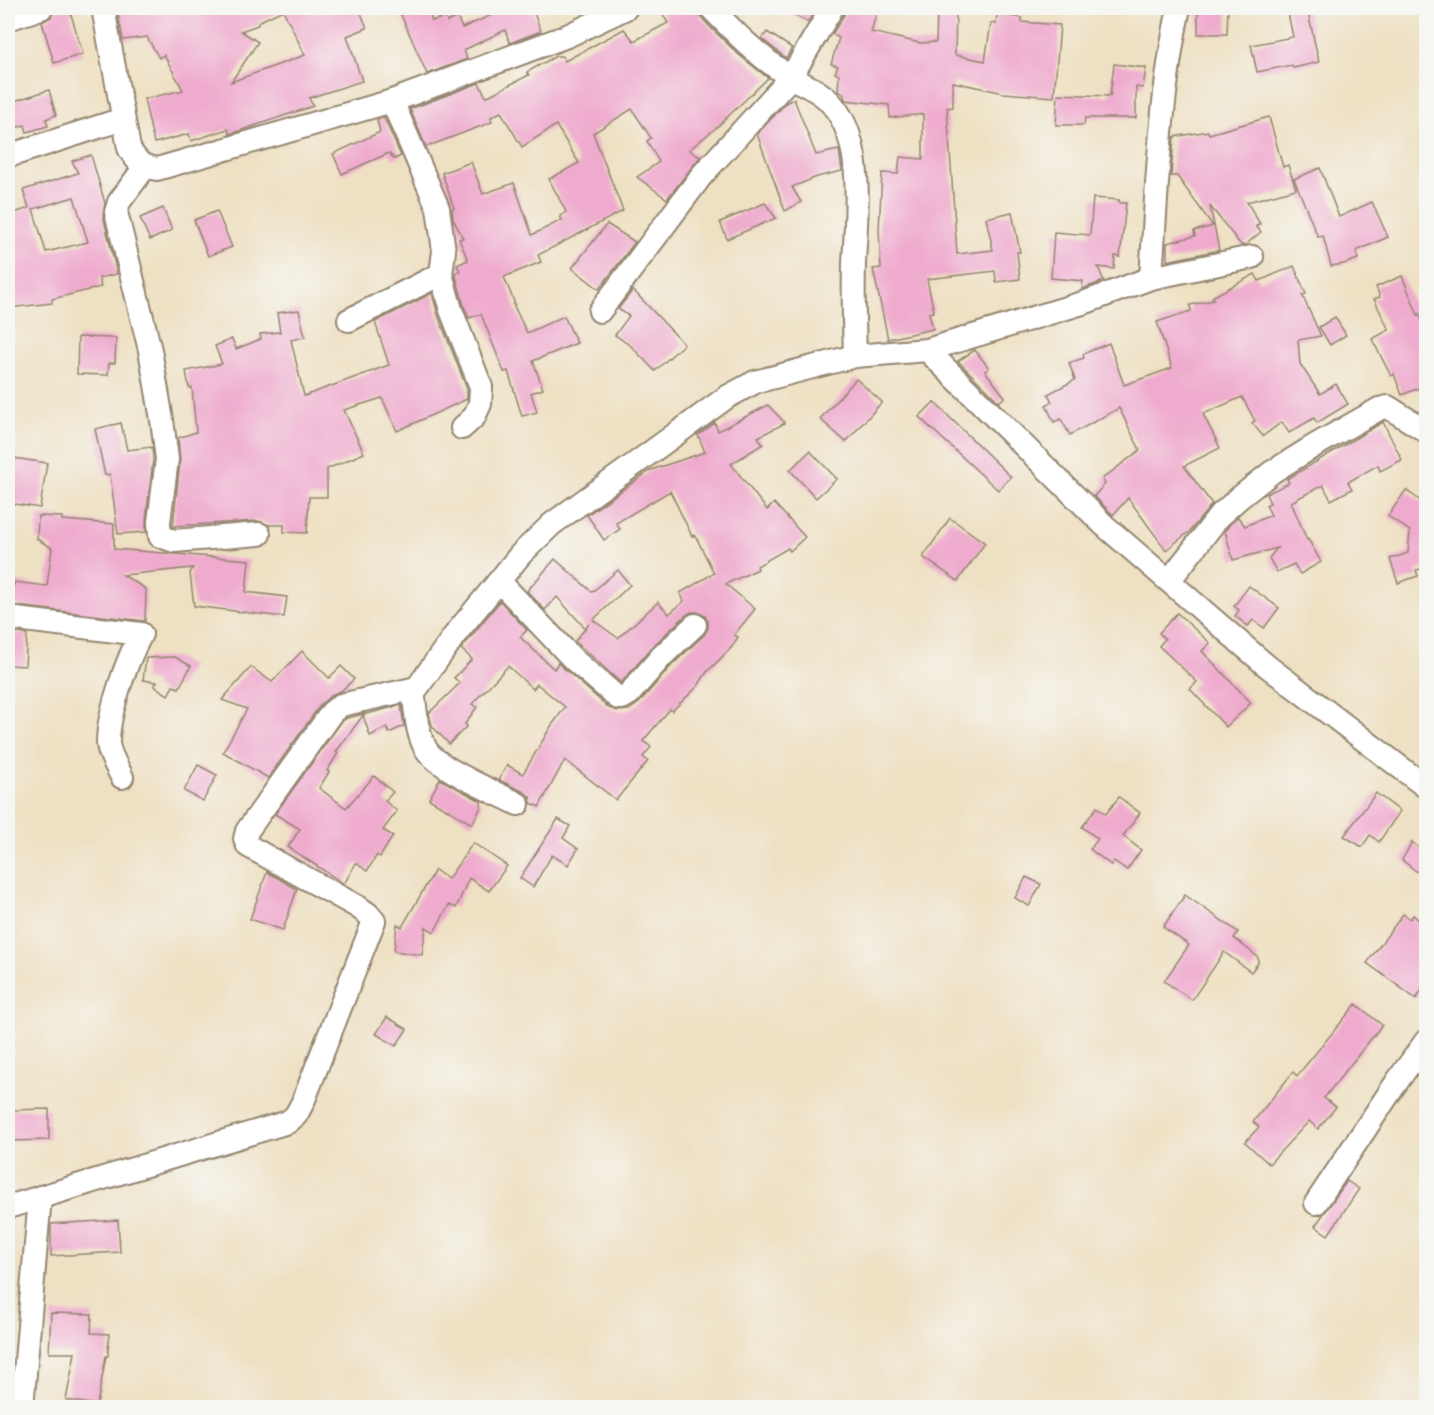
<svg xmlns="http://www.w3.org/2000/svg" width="1434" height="1415" font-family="'Shantell Sans',sans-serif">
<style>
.building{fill:#efabce;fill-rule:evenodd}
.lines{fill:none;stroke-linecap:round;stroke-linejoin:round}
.minor-casing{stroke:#948570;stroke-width:26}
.minor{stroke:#fff;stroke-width:22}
</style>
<rect width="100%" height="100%" fill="#f6f6f2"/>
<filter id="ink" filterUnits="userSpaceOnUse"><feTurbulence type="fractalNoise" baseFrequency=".0167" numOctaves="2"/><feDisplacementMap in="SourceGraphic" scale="12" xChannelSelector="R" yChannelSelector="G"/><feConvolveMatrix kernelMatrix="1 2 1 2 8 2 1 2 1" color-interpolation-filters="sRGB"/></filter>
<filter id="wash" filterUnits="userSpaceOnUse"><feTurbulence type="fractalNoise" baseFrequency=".008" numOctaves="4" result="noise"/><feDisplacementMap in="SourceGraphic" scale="24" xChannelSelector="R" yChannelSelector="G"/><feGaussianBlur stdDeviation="1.35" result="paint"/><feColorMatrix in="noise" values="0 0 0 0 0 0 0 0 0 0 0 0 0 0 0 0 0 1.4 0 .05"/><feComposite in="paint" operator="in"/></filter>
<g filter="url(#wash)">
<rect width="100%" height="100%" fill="#eee0c2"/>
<g id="blocks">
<g class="building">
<polygon points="64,8 69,8 83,54 54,63 42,22 51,17 54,11"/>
<path d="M 117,8 L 177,8 L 179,12 L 198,8 L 359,8 L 367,28 L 347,36 L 362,81 L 309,98 L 313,106 L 230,134 L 228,129 L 191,141 L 189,134 L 154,143 L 144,99 L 183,90 L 164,55 L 159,58 L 147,37 L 123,40 ZM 283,10 L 305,55 L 231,82 L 258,42 L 241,31 L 258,25 L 258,22 Z"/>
<polygon points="398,8 427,8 432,21 445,17 447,22 457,17 462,28 508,8 532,8 541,31 510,43 505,30 464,50 467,59 427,74"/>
<polygon points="659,8 698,8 701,17 710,27 739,55 768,78 717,127 689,150 700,157 667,199 637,177 659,162 647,141 651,138 632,109 593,133 623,211 538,255 541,262 504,277 515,304 513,304 527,333 564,316 577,343 533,361 543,389 531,393 537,412 522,416 508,371 504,372 481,314 469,318 464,306 455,273 460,271 457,265 468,260 459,239 463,238 453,219 452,209 454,208 442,173 471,162 483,194 514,183 532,235 562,220 560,216 566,212 549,179 579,163 556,125 522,147 501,112 491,117 492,122 426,147 410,109 479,83 486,97 529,75 527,72 556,56 562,56 565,61 624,29 634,41 668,23"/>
<polygon points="780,8 817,8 808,22"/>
<polygon points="845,8 878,8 871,32 920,43 936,42 937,13 956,13 955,55 985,61 991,23 996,24 997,14 1022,18 1022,22 1060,25 1054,97 1004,93 953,82 953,107 947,108 957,254 993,250 986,218 1012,212 1020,252 1017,252 1020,279 996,282 995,271 927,279 934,312 929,313 933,329 888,339 873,269 881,268 879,229 882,173 898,174 900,157 923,159 923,114 890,118 889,105 845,100 843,93 838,92 839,75 835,73 838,66 831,64 839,38 832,34 844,15"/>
<polygon points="1198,8 1228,8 1227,34 1198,34"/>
<polygon points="1287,8 1307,8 1319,62 1293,68 1292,65 1257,72 1251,45 1293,37"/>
<polygon points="767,32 792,48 786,58 762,39"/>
<polygon points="1114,64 1146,68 1143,88 1136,87 1136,118 1085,118 1084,125 1056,125 1058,94 1110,96"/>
<polygon points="49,90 56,115 46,119 48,126 27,132 25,125 12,129 8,115 8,103"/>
<polygon points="794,99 816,155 839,150 842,171 817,177 792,187 801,202 785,211 757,134 787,102"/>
<polygon points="1269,117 1283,167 1288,165 1296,189 1247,202 1260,224 1256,226 1261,232 1245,245 1241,245 1210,206 1219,250 1167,261 1167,243 1195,236 1194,231 1213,226 1177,176 1171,176 1174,137 1208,131 1209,134"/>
<polygon points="384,118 401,156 394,159 389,153 342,174 333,154 380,132 377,120"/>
<path d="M 91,155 L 105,203 L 103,215 L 117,274 L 99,278 L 101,287 L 52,299 L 52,303 L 8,308 L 8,215 L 29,208 L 23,190 L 78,173 L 72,161 ZM 74,197 L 88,242 L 46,252 L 33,209 Z"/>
<polygon points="1320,168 1339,217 1372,202 1388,237 1356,251 1358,259 1344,264 1331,266 1323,236 1318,237 1294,179"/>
<polygon points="1093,198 1119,200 1120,203 1126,203 1120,257 1115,256 1114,269 1098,267 1104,281 1082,289 1083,281 1051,278 1054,232 1090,235"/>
<polygon points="765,203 776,218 727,239 720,222"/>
<polygon points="163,208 172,230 150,240 140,218"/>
<polygon points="217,211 232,247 208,256 194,220"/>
<polygon points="607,224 635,242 599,289 572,268"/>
<polygon points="1294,266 1306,294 1302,295 1321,336 1298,340 1300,364 1320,394 1336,384 1348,404 1317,423 1314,418 1289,433 1282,422 1263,436 1252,423 1255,421 1242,397 1203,414 1220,448 1184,466 1212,504 1189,532 1166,550 1128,498 1113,515 1094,496 1105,484 1102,479 1140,450 1119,408 1070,435 1061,419 1054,422 1046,405 1052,402 1048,394 1075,380 1069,363 1084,358 1083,354 1109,343 1124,385 1172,368 1157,322 1191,311 1190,305 1214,300 1212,297 1255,274 1259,281"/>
<polygon points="1402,276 1418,315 1419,314 1426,327 1426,385 1402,395 1394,374 1391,376 1372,339 1389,330 1374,299 1380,297 1376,287"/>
<polygon points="633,290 684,344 655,371 631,346 615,335 629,316 618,309"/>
<polygon points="432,293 438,315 467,389 467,399 397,431 382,398 344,410 364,453 327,469 327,497 309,497 307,533 284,532 284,525 269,525 258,521 173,526 180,461 178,438 196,432 192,388 189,388 186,371 222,364 215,346 232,339 236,349 261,339 260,334 280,332 277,313 299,310 305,337 291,340 304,396 389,365 375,322"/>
<polygon points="1335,317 1346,335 1330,345 1319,327"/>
<polygon points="78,337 116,338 115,363 109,363 108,375 77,374"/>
<polygon points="975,350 989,368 985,371 1005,397 999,402 958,361"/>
<polygon points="856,379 882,402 846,442 820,419"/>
<polygon points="934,402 1011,477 998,490 919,417"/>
<polygon points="768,405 785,423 758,437 763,444 731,464 767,510 774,503 805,537 790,551 788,548 757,566 758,569 726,584 755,609 734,635 738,637 732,647 706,673 698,686 672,711 670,709 643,741 651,747 643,757 648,761 616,800 565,760 539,807 531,803 530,797 524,792 499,780 507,765 523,774 550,728 565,707 537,684 533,689 508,666 472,704 477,707 465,724 467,726 449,744 432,726 429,713 460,683 454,678 472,659 461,649 500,601 527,630 520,637 554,669 558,663 609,708 618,711 629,710 639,703 672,665 704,635 708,628 708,621 705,616 698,612 691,612 686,615 653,646 621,683 575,641 589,624 585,628 557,597 545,610 527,591 555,559 592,592 618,570 630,585 593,620 618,638 658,602 669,614 684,601 680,593 714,573 695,535 692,536 670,491 616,523 620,529 604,540 587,515 651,470 705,452 698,435 715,423 718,431"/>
<polygon points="1383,422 1402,460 1380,471 1378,465 1348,482 1352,489 1331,500 1323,485 1291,502 1307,540 1308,539 1321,562 1300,574 1294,564 1277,572 1269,558 1277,548 1233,560 1225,531 1230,524 1238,517 1245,526 1271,515 1266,505 1270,503 1266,494 1289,483 1287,479"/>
<polygon points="121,423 127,450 152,447 153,459 146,520 146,532 118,534 110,474 105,475 95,429"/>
<polygon points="810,451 837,479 816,498 790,470"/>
<polygon points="13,458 47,463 40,508 8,503"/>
<polygon points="1406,490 1426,505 1426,543 1423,547 1426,568 1416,570 1418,576 1398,583 1390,559 1408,553 1410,531 1388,516"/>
<polygon points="38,516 62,517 62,520 114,524 114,549 249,560 246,592 287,597 284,617 194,606 190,573 193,568 123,575 146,589 145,621 8,605 8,584 14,585 14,582 47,586 52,548 37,539"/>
<polygon points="950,518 985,543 958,581 923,557"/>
<polygon points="1249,586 1279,608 1264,628 1253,620 1248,626 1235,616 1239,610 1234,606"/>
<polygon points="1177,613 1210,643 1202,651 1251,703 1226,727 1190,689 1197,682 1159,646 1165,639 1159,633"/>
<polygon points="8,632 27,634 25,666 8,665"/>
<polygon points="302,651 329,678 341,666 354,679 341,691 333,694 321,704 268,778 223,752 247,709 222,700 251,667 272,682"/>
<polygon points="175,657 191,666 179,688 173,686 168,695 154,686 157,682 143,680 146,658"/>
<polygon points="401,705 404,726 389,733 387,727 370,736 363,715"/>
<polygon points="364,714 336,752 338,753 327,771 329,772 319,788 346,808 374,776 393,792 385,801 397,811 383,830 393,836 380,857 377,855 367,871 356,863 344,884 288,847 300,829 275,814 342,721 347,718"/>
<polygon points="198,765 217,775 203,801 184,791"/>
<polygon points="440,779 481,801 481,807 472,824 429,799"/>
<polygon points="1376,793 1400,811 1379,842 1370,835 1362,847 1344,836"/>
<polygon points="1119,797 1140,813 1123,836 1141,850 1127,870 1114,861 1111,865 1090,849 1098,839 1082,827 1097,807 1106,814"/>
<polygon points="558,819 570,826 563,838 578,849 568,865 552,855 533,887 520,878"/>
<polygon points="1412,842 1426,854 1426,879 1402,860"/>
<polygon points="473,843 507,866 489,891 469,878 456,908 449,905 434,932 426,927 422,955 394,951 397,924 402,927 435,870 448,879"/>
<polygon points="267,872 297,889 283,930 250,919"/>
<polygon points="1026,877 1041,884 1029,906 1015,898"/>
<polygon points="1185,895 1238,932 1234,938 1258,957 1258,963 1251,972 1224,952 1192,1000 1164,981 1189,945 1163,927"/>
<polygon points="1403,914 1410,919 1413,915 1426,926 1426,984 1416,999 1367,963"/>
<polygon points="1356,1004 1382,1025 1324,1098 1336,1107 1318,1129 1309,1121 1269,1164 1245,1142 1259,1127 1253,1122 1293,1072 1297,1076"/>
<polygon points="387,1017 407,1029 396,1046 376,1034"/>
<polygon points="49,1109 49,1140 8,1141 8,1110"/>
<polygon points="1347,1181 1359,1189 1328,1235 1315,1226"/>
<polygon points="118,1220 120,1252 51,1256 51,1224"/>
<polygon points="51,1313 92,1314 91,1333 109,1334 108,1356 106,1356 97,1405 66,1400 75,1353 49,1353"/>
</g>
</g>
</g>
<g filter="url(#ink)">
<use href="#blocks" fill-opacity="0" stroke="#948570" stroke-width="1.5"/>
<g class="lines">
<g class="minor-casing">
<g id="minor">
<path d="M 103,8 L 129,148 C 136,161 141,166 157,169 L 392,101 L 567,36 L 626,8"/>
<path d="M 711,8 C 735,33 760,58 790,77 C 802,84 815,88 826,98 C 867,135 856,213 854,264 C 853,295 854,325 855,356 L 927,350 L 1086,302 L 1151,278 L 1252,257"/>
<polyline points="8,19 41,8"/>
<polyline points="392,101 438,208 444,251 441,274 451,310 481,387 480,404 474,417 462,428"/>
<polyline points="8,156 123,119"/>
<polyline points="145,167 119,202 116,212 150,350 162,420 167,459 159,522 160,536 174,541 259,534"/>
<path d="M 1151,278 C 1157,188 1160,96 1179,8"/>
<polyline points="600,311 702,175 791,77 832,8"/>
<polyline points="349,320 441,274"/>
<polyline points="927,350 1105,526 1267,666 1426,787"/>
<polyline points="499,581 574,660 618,698 622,698 629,694 662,656 695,625"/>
<polyline points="1169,581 1220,515 1239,498 1272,472 1314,446 1379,409 1388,407 1426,431"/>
<path d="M 8,618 L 141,634 C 127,660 108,713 108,742 C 108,753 118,768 122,777"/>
<path d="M 413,690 C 416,710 416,732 426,749 C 438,769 497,793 518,804"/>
<polyline points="1316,1203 1396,1083 1426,1041"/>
<polyline points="8,1207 288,1122 296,1115 303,1102 374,921 368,914 358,907 248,846 245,839 247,831 332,712 341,705 417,688 457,632 499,581 520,555 552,524 727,397 755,382 855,356"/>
<polyline points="22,1408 40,1197"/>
</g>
</g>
<use href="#minor" class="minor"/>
</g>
</g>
<rect width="1434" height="1415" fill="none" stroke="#f6f6f2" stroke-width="30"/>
</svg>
